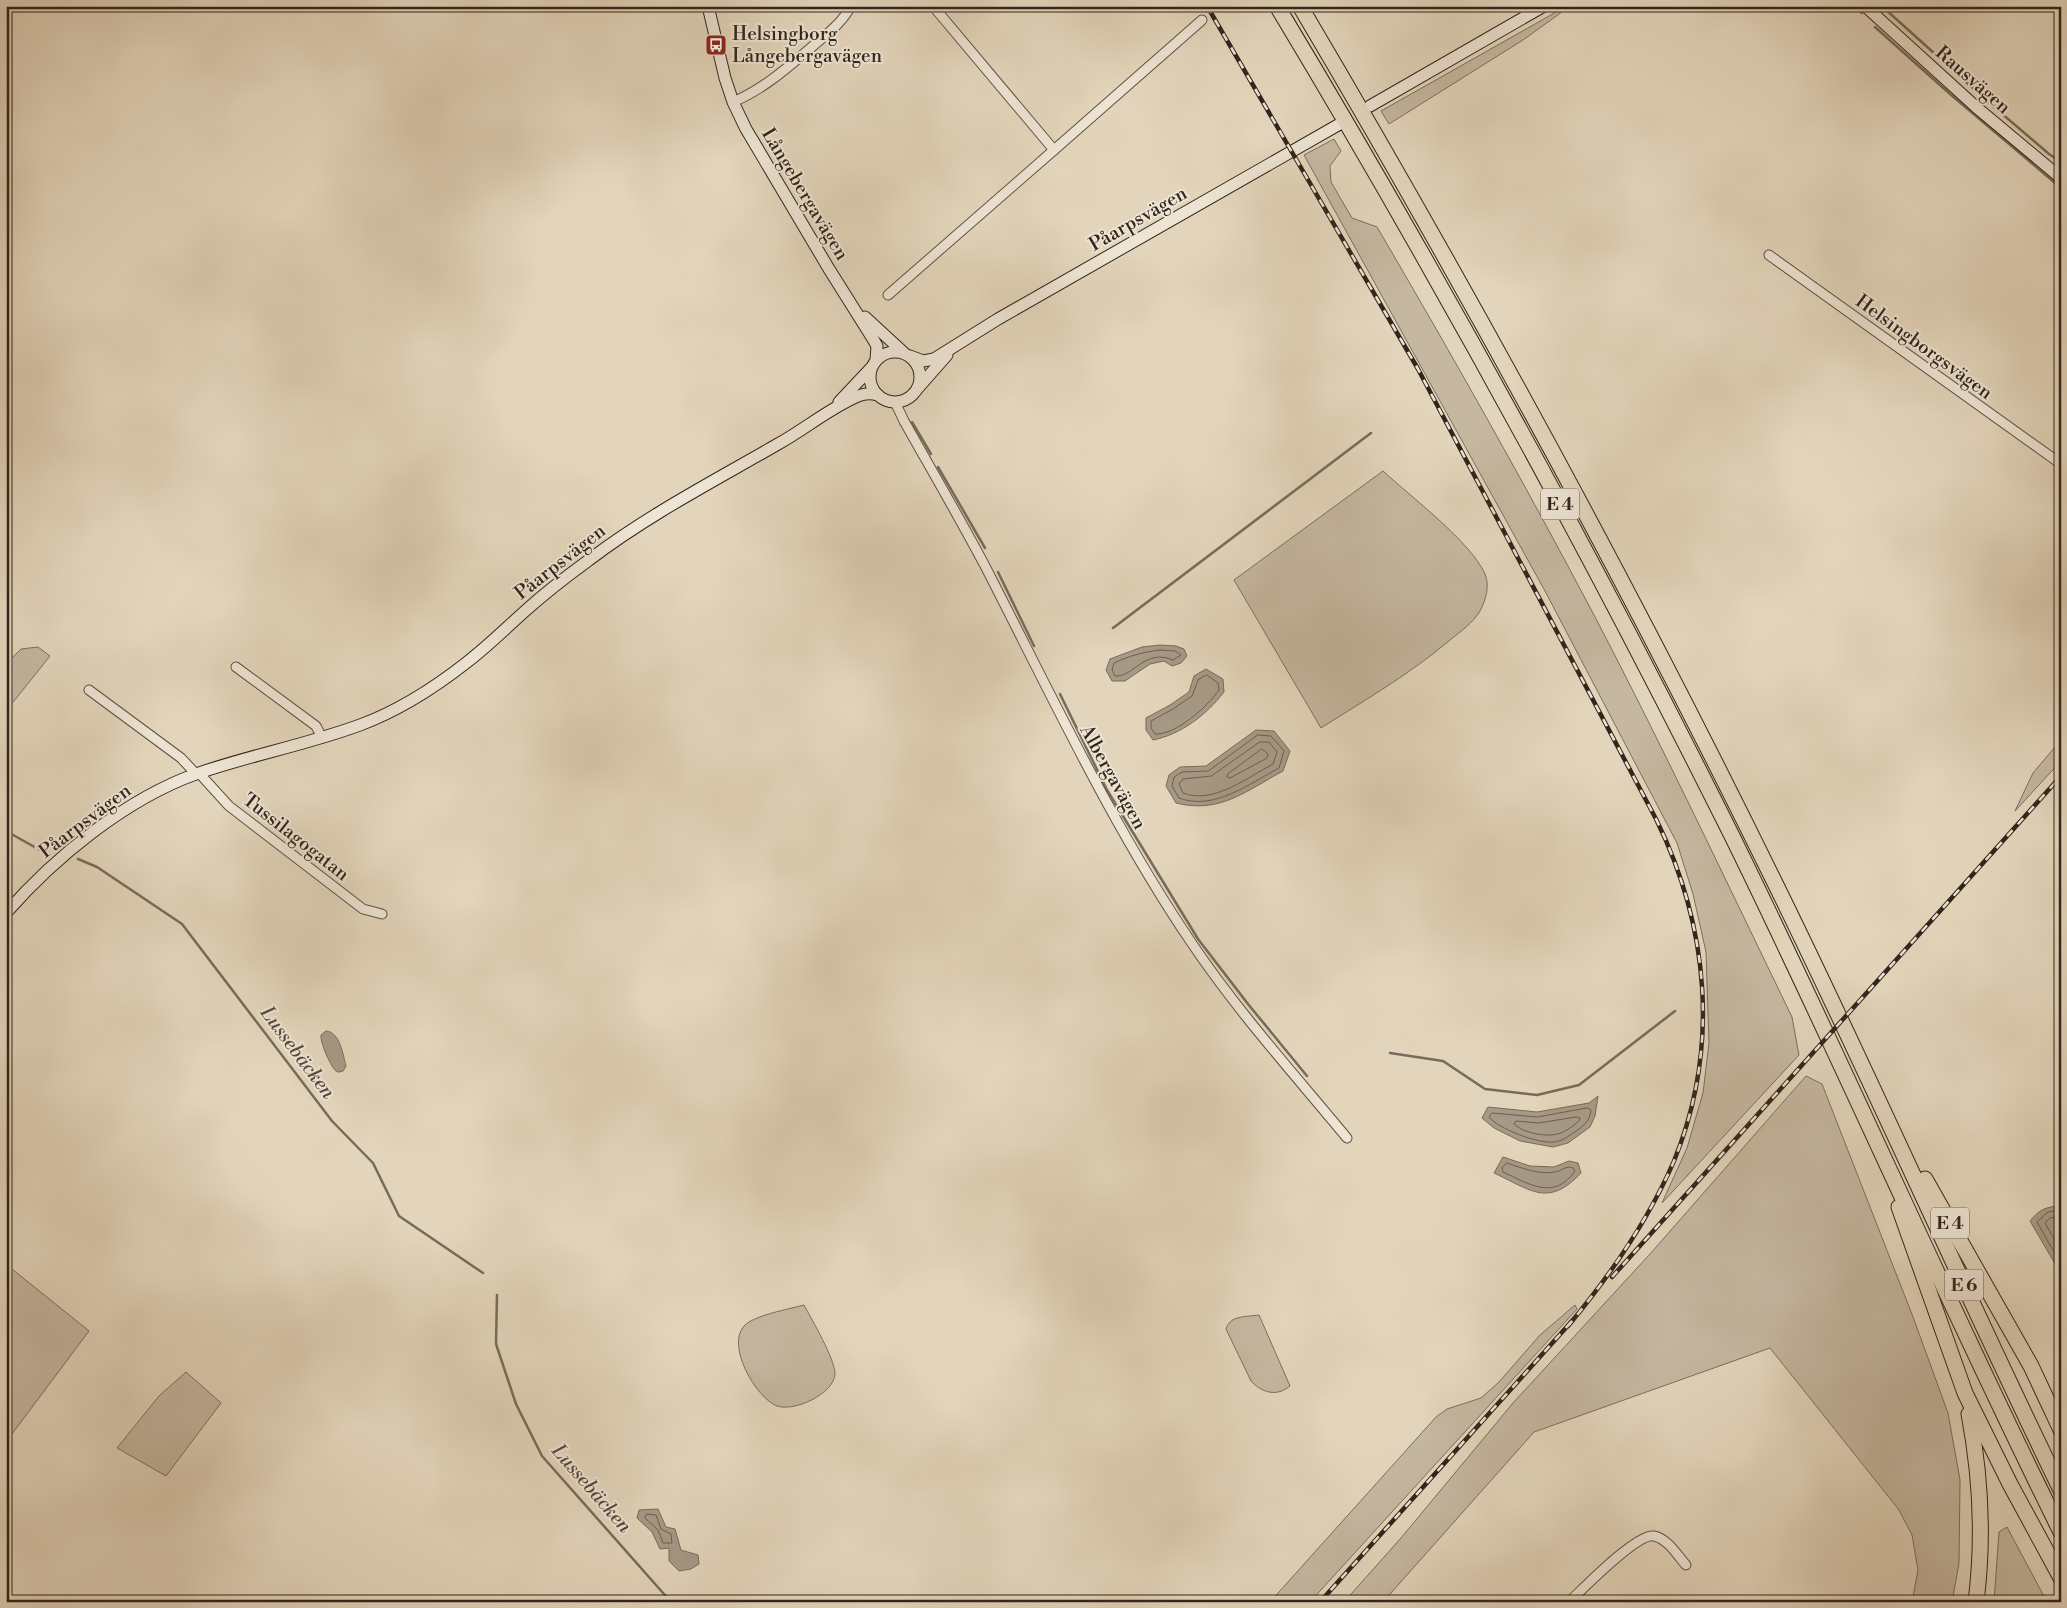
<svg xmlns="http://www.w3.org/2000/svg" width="2067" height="1608" font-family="'Libre Bodoni',serif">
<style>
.green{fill:#c5b7a0;stroke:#7c6e5e}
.water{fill:#a79985;stroke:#786b5b}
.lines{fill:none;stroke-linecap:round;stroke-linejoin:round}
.shore{stroke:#6c5f50;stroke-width:1}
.stream{stroke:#786b5b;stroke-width:2.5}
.street-casing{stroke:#5e5144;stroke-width:11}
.secondary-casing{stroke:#32251c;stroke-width:13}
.highway-casing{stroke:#32251c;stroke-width:17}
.street{stroke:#ede4d3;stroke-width:9}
.secondary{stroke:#ede4d3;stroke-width:11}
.highway{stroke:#e3d5bb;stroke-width:15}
.rail-casing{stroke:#32251c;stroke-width:4.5}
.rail{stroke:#ede4d3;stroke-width:2.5;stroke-dasharray:8;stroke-linecap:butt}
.labels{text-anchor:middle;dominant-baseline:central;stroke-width:4;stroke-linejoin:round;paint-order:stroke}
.shield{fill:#ede4d3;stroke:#6a5e53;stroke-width:1}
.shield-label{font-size:18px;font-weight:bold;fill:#32251c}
.poi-label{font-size:19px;fill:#32251c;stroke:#ede4d3;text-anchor:start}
.street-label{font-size:19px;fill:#32251c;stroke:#ede4d3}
.water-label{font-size:20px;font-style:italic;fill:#55483c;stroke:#ede4d3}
</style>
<rect width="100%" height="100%" fill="#e3d5bb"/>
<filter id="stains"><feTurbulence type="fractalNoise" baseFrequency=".004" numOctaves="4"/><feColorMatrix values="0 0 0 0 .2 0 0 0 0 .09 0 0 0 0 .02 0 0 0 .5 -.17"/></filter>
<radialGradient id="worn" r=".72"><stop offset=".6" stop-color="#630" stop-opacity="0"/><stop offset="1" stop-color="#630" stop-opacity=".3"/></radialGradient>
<g class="green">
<polygon points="1566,9 1523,40 1389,124 1381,111 1558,11"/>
<path d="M 1334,139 L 1341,151 L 1330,166 L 1331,182 L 1352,218 L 1377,227 C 1452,355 1525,484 1594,615 C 1663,747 1727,883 1792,1017 L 1799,1055 L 1662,1203 L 1687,1148 L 1703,1093 L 1709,1043 L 1706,952 L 1693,894 L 1677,843 L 1545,591 L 1304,155 Z"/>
<path d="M 1383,471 C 1410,496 1471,542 1485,574 C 1490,585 1486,600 1480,611 C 1473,623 1461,631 1450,640 C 1410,674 1365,700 1321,728 L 1234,580 Z"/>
<polygon points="38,647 50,656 6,711 6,664 21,649"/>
<polygon points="2061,740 2061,761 2015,811 2033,773"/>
<polygon points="1806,1076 1822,1084 1913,1317 1948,1413 1960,1480 1959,1563 1952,1602 1912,1602 1918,1570 1912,1535 1899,1510 1770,1348 1534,1432 1383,1602 1344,1602 1401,1538 1513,1403 1650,1254"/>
<polygon points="12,1269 89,1331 6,1442 6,1275"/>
<path d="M 804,1305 C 812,1320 835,1359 835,1374 C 834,1394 794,1412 777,1406 C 756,1398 726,1346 744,1326 C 754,1315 790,1309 804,1305 Z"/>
<polygon points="1575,1305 1577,1309 1310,1602 1270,1602 1436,1417 1447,1409 1481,1398 1499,1382 1540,1335"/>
<path d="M 1259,1315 L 1290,1386 C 1277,1397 1262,1393 1251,1381 L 1226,1329 C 1230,1315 1246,1317 1259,1315 Z"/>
<polygon points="186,1372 221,1403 166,1476 117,1448 159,1396"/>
<polygon points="2007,1527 2047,1602 1994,1602 1999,1532"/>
</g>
<g class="water">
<polygon points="1160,645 1176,646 1184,649 1187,656 1181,663 1172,666 1164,661 1150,664 1125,681 1112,681 1106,670 1110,659 1142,647"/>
<path d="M 1206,669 L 1223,679 L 1224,692 C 1206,715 1182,734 1153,740 L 1146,730 L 1146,718 L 1170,705 L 1189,692 L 1194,676 Z"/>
<path d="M 1256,730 L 1274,731 L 1290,751 L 1283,771 C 1246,791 1220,814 1176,803 L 1166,786 L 1169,775 L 1180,767 L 1206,766 Z"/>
<path d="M 326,1031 C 340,1032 343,1055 346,1066 L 343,1071 C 340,1072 338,1073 335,1070 C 330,1065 320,1042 321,1035 Z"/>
<polygon points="1598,1096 1595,1116 1590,1127 1568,1143 1553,1147 1520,1141 1494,1128 1482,1118 1488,1107 1537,1112 1589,1103"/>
<path d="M 1503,1157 L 1530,1166 L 1554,1167 L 1569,1161 L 1578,1163 L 1581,1173 C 1548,1208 1531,1190 1494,1173 Z"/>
<path d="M 2061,1205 L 2061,1274 L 2030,1221 C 2041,1208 2045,1208 2061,1205 Z"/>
<polygon points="658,1509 666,1527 675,1529 681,1550 698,1555 699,1564 691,1569 679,1571 669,1561 669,1548 660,1549 652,1532 637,1518 639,1510"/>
</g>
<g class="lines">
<g class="shore">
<path d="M 1160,650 L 1175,651 L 1181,655 L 1173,660 C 1144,648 1135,677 1115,676 L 1112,670 L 1114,663 C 1129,656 1143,652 1160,650 Z"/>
<path d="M 1207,675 L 1218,683 L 1219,690 C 1207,707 1176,735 1155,734 L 1151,728 L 1151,721 L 1173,709 L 1192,696 L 1198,680 Z"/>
<path d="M 1258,735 L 1271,736 L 1284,751 L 1279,768 C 1249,784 1214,811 1179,798 L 1172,786 L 1174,777 L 1182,772 L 1208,771 Z"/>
<path d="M 1260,742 L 1269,742 L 1277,752 L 1273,764 C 1248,777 1213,805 1183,793 L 1179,784 L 1183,779 L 1211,776 Z"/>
<polygon points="1262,749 1268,754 1267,758 1230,778 1227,777 1228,774"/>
<path d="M 1588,1108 L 1591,1110 C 1590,1119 1586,1124 1579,1129 C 1571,1134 1564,1141 1554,1142 C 1538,1144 1499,1129 1489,1117 L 1492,1113 L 1537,1117 Z"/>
<path d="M 1577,1117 L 1580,1118 L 1579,1121 C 1574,1125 1568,1130 1563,1132 C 1550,1139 1523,1133 1514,1124 L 1516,1121 L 1538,1123 Z"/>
<path d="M 1507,1163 C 1522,1168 1539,1175 1555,1172 C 1562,1171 1566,1165 1573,1168 L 1575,1171 C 1554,1201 1529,1184 1503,1172 L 1502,1168 Z"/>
<polyline points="2061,1210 2048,1212 2037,1222 2061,1264"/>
<polyline points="2061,1216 2050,1218 2045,1223 2061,1251"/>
<polygon points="647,1514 656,1515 661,1529 671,1534 672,1543 663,1543 658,1530 645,1518"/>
</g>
<g class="stream">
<polyline points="1855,6 1862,13"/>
<polyline points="1566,7 1567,6"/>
<polyline points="1885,9 1994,107 2049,154 2061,162"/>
<polyline points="1875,27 1950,94 2061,188"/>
<polyline points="912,422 931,454"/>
<polyline points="938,467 985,548"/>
<polyline points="998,572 1034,646"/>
<polyline points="1113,628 1371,433"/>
<polyline points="1060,694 1107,790 1198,939 1248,1004 1307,1076"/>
<polyline points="6,831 47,854"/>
<polyline points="78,859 97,867 182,924 332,1121 373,1163 399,1216 483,1273"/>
<polyline points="1390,1053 1443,1061 1485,1089 1537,1095 1579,1085 1675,1011"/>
<polyline points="497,1295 496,1344 516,1404 542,1456 671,1602"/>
</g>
<g class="street-casing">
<g id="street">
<polyline points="933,6 1054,150 1202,20"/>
<path d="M 733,102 C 764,89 788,67 813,46 C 827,34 842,23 851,6"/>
<polyline points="1769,255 2061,464"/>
<polyline points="888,295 1054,150"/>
<path d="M 895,402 L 904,421 C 931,469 959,517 985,566 C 1051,694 1112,826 1193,945 C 1239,1013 1295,1075 1347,1138"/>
<polyline points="236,667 316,726 322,738"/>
<polyline points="89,690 181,758 196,774"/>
<polyline points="199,773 229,806 363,909 382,914"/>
<path d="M 1569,1602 C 1584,1588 1637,1533 1654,1536 C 1668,1539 1677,1555 1686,1565"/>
</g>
</g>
<g class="secondary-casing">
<g id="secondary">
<polyline points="708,6 725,78 733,102 746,129 829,269 873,339 877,346 876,360"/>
<polyline points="1865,6 1976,107 2061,178"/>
<polyline points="1370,106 1544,6"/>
<polyline points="865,317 903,352"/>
<circle cx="895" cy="377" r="25"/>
<polyline points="910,356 923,361 934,359 998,319 1338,125"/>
<polyline points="918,388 947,355"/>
<polyline points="839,402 871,368"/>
<path d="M 6,913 C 55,857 126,799 196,774 C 250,755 306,745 360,725 C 398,711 434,688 466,663 C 487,647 505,629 524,612 C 545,593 567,576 589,560 C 648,515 714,481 778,444 C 805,429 830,408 858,396 C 865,393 871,393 878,395"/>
</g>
</g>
<g class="highway-casing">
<g id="highway">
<path d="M 1277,6 C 1440,277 1592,555 1733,838 C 1846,1068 1947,1303 2061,1532"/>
<path d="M 1300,6 C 1469,292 1629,585 1775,883 C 1874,1084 1963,1289 2061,1490"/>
<polyline points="1925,1179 2031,1366 2061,1430"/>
<polyline points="1899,1207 1965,1393 2010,1484 2061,1578"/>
<path d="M 1969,1414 C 1981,1477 1984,1538 1976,1602"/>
</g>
</g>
<use href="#street" class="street"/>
<use href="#secondary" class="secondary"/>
<use href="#highway" class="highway"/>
<g class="rail-casing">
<g id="rail">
<path d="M 1207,6 L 1418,369 L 1656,819 C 1709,927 1720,1048 1674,1161 C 1649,1219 1608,1278 1568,1326"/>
<polyline points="1612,1277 2061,776"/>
<polyline points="1320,1602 1572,1321"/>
</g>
</g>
<use href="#rail" class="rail"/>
</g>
<defs>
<g id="bus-square" transform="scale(1.125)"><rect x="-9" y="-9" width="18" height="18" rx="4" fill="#8f2418" stroke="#ede4d3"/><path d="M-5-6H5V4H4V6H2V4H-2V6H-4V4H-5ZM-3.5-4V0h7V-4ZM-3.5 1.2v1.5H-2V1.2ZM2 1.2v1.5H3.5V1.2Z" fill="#fff"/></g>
</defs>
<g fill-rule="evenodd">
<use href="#bus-square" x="716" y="45"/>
</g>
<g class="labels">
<g class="shield">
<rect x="1541" y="488.5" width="38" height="31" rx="4"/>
<rect x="1931" y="1207.5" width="38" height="31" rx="4"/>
<rect x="1945" y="1269.5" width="38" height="31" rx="4"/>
</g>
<g class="shield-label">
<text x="1560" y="504">E 4</text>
<text x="1950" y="1223">E 4</text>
<text x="1964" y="1285">E 6</text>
</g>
<g class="poi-label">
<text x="732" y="34">Helsingborg<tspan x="732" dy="22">Långebergavägen</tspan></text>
</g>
<g class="street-label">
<text transform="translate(1973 80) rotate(41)">Rausvägen</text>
<text transform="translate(805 194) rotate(59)">Långebergavägen</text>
<text transform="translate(1138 219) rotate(-30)">Påarpsvägen</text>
<text transform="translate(1924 347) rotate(36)">Helsingborgsvägen</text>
<text transform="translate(560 562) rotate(-38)">Påarpsvägen</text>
<text transform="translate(1113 777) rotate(61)">Albergavägen</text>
<text transform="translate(85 821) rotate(-37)">Påarpsvägen</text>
<text transform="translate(296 837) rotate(38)">Tussilagogatan</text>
</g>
<g class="water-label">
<text transform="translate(297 1053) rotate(53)">Lussebäcken</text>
<text transform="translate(591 1489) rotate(49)">Lussebäcken</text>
</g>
</g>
<rect width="2067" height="1608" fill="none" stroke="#e3d5bb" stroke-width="25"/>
<rect x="8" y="8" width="2052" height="1593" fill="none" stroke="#32251c" stroke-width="2.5"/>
<rect x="12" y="12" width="2042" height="1583" fill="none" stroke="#32251c"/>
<rect width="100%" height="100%" filter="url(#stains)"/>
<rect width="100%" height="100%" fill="url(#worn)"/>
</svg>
